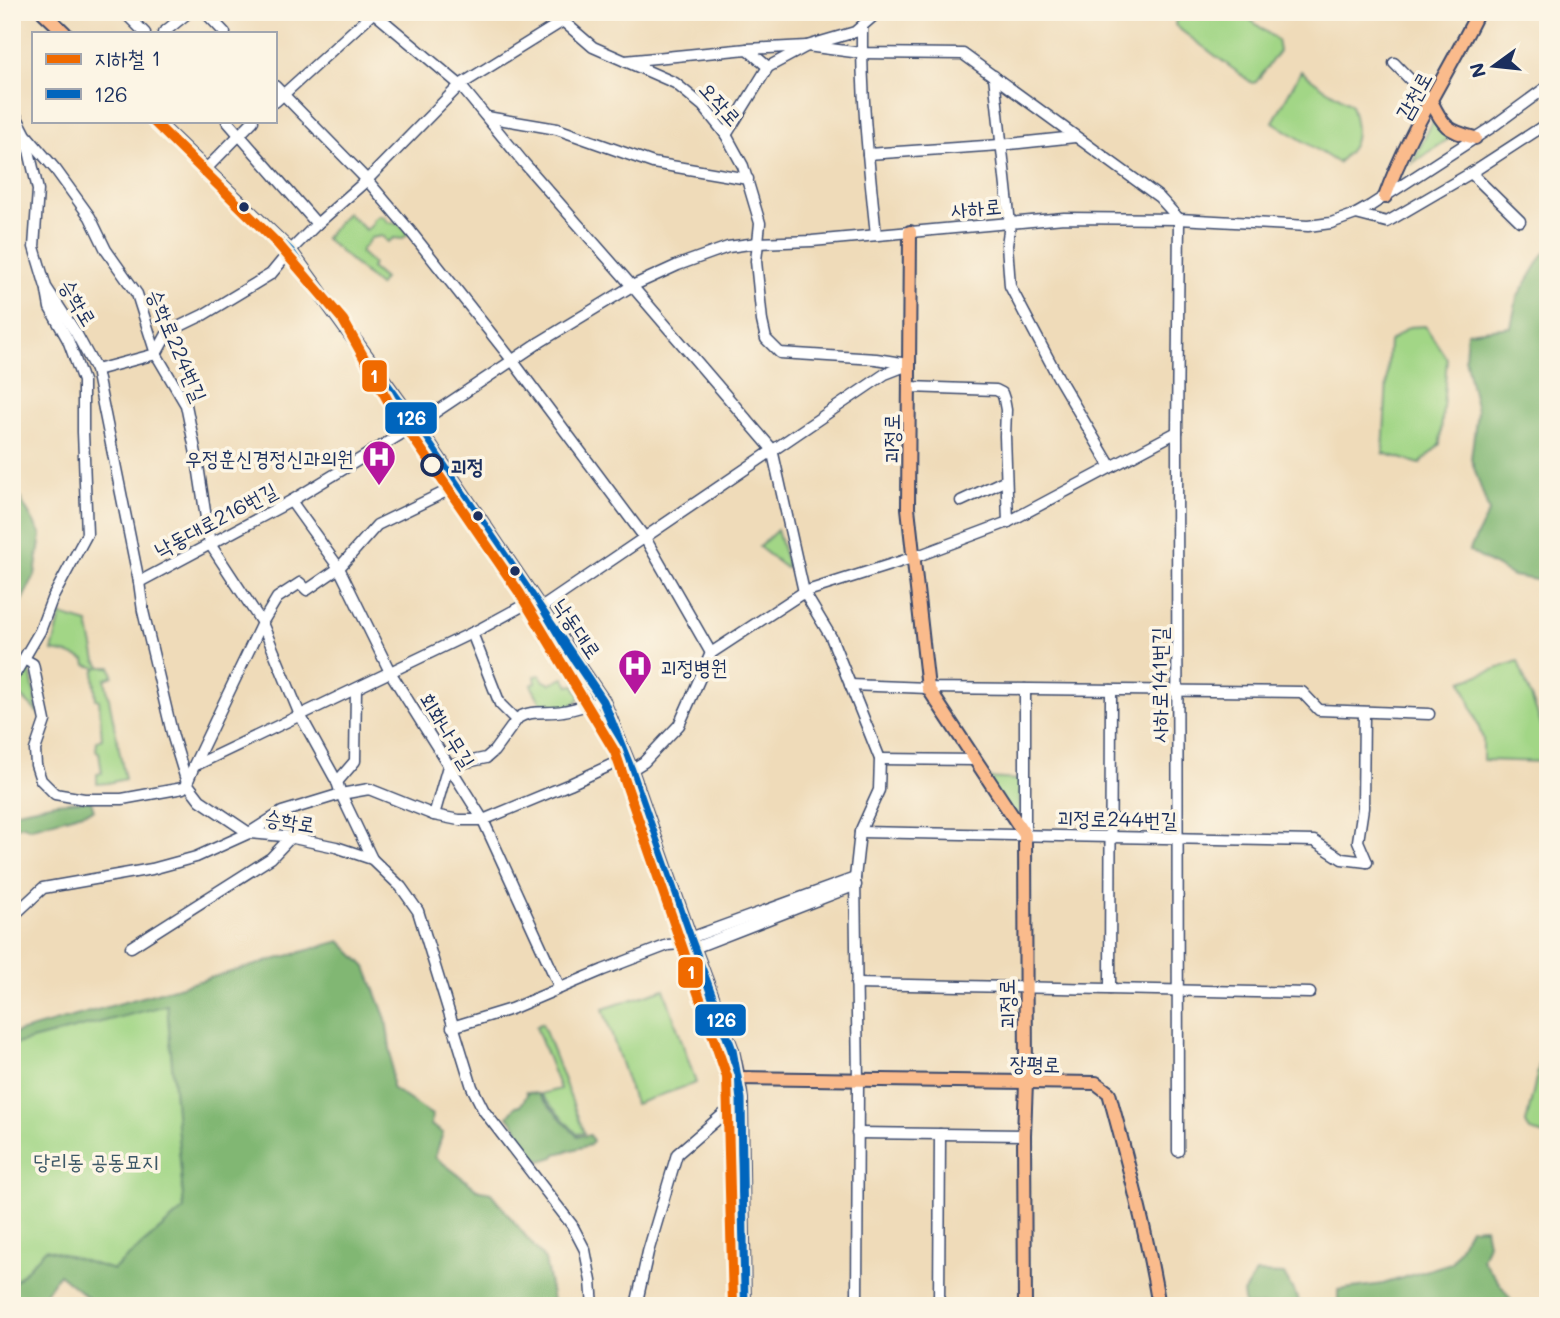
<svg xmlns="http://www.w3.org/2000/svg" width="1560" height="1318" font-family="Mali,'Poor Story',sans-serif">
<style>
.green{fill:#a2d686;stroke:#5e8272;stroke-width:2}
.forest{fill:#81b773;stroke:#4e7368;stroke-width:2}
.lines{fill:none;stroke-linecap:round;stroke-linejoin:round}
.minor-casing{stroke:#3b496c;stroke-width:13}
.major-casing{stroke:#3b496c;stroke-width:16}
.minor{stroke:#fff;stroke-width:10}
.major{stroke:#fabb8c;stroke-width:12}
.bus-1-casing{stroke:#fcf5e5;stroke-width:14}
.bus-1{stroke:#0065bd;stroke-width:9}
.metro-1-casing{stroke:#fcf5e5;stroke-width:16}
.metro-1{stroke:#f06a00;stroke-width:10}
.bus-dot{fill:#1b2f5e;stroke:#fcf5e5;stroke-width:2.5}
.stop-dot{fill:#fcf5e5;stroke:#1b2f5e;stroke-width:3.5}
.labels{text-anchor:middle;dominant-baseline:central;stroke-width:7;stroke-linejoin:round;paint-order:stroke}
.street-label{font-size:21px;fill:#1b2f5e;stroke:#fcf5e5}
.poi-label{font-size:21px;fill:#1b2f5e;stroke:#fcf5e5;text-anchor:end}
.stop-label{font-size:21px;font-weight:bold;fill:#1b2f5e;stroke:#fcf5e5;text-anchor:start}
.park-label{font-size:21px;fill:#3d5968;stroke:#fcf5e5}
.line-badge{stroke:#fcf5e5;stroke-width:2.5}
.badge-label{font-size:19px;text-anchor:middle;font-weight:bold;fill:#fff}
</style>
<rect width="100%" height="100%" fill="#fcf5e5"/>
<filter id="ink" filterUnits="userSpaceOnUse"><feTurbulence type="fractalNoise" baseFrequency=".0143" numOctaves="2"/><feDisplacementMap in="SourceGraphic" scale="14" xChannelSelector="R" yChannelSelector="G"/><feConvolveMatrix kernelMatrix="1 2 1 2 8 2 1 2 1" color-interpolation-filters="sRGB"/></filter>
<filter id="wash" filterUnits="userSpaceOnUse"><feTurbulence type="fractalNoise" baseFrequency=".00686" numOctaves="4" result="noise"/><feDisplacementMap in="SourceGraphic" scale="28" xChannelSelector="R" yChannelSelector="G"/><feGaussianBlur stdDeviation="1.57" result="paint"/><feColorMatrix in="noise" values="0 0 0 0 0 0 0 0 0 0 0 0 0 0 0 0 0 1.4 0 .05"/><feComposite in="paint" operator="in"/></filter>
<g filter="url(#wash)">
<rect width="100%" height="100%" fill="#efdbb9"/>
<g class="green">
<polygon points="1177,12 1240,12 1277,40 1279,51 1256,82 1252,83 1182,31 1175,25"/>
<path d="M 1301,71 L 1321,86 L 1351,104 C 1354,115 1359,133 1353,145 C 1351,151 1342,158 1338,163 L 1273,122 Z"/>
<path d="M 1434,119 C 1438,129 1442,134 1453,136 L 1412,163 Z"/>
<polygon points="347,213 366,230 372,225 374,219 379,216 384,217 388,222 398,224 409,233 402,239 394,238 388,242 382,236 371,238 360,252 373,264 371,268 384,279 379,286 325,238"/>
<polygon points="1425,326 1447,359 1440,444 1420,464 1383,453 1389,342 1409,327"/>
<polygon points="777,530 788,567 786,568 759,547"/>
<polygon points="61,615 88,623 96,661 101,666 100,667 111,667 113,676 105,679 125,779 108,783 97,784 97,774 102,773 99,752 96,751 97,741 102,739 99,700 96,699 94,677 95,670 97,668 86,665 85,660 69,654 52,651"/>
<polygon points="1518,661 1548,743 1548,762 1483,760 1483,739 1462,681"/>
<polygon points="23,667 29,669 31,675 38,713 12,687 19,672"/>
<path d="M 540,675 L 544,681 L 550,684 L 564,678 L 569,686 L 574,685 L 580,697 C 573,712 552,707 537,708 L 542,705 L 531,685 L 536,683 L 535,676 Z"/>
<polygon points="986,778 1020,780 1019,829"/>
<polygon points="664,989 696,1083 635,1104 603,1009"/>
<polygon points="168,1004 184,1209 113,1270 46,1250 12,1285 12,1045"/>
<polygon points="542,1023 584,1133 577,1134 540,1094 560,1089 536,1027"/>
<polygon points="1548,1026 1548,1136 1530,1131 1526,1123"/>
</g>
<g class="forest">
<polygon points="1548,250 1548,582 1513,576 1469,551 1489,512 1471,459 1477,411 1465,358 1467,332 1511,327 1517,298 1543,255"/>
<polygon points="12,484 41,535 35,575 12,620"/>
<polygon points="91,800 94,810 29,828 24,825 12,828 12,811 17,811 55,803"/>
<polygon points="340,941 366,967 386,1019 391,1055 392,1088 432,1115 431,1125 443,1133 435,1157 477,1189 491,1193 545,1260 554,1306 98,1306 59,1274 36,1306 12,1306 12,1285 46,1249 113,1270 184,1209 167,1005 12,1045 12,1034"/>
<polygon points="526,1092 538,1094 577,1136 590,1135 593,1141 590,1145 556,1154 554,1157 541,1161 529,1152 522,1151 512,1137 519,1130 508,1116 516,1106 521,1105 527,1095"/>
<polygon points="1485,1227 1488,1243 1482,1259 1510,1298 1513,1306 1338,1306 1338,1290 1383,1284 1451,1263 1470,1228"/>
<polygon points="1256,1273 1284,1274 1300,1303 1303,1306 1245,1306 1243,1293"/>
</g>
</g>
<g filter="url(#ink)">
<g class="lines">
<g class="minor-casing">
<g id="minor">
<polyline points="124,12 145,33"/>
<polyline points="205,12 225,33"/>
<polyline points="373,12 460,85 524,163 632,286 772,449 804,592 831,637 880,759 879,790 860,832 855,878 858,1080 857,1306"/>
<polyline points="557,12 563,21 593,47 675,83 703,106 726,135 743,166 760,223 756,261 762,321 766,339 780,353 876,359 908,364"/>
<path d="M 862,26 C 861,96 869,166 876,235"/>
<polyline points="163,33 189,12"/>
<polyline points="747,49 768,67"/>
<polyline points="625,61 747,49 807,46 861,53 963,54 1159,197 1179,219"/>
<polyline points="1394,63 1431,101"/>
<polyline points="994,76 1010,224 1007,245 1010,286 1058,377 1111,467"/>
<polyline points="275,86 367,180 411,232 512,360 645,538 711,653"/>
<polyline points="275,102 374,12"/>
<polyline points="12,108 25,133 38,190 34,247 46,287 76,333 96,370 139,582 143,611 173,737 187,783 200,800 249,833 284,836 336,847 372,859 401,887 418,911 472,1087 484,1111 572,1225 585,1250 591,1281 593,1306"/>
<polyline points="487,117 557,129 653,163 748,179"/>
<polyline points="227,121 317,224"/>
<polyline points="726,135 768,67 807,46 855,32 878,12"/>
<polyline points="27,136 56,170 90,217 106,250 137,294 156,354 186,405 197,459 210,544 262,623 300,715 337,782 341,794 372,859"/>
<polyline points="868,154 1000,145 1075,137"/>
<polyline points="205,170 253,121"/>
<polyline points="1471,173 1548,123"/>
<polyline points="1356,214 1387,222 1471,173 1520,221"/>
<polyline points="96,370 156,354 167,334 174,329 203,315 271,274 290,251 317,224 367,180 460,85 563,21"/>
<polyline points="909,387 996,390 1002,393 1004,399 1006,410 1005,436 1008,522"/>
<polyline points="291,501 339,568 390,672 483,820 560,988"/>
<polyline points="961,501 1006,480"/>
<polyline points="139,582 291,501 416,425 540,342 632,286 678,265 728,247 757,243 812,241 1064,218 1179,219 1308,226 1331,223 1356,214 1370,206 1492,127 1548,86"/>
<polyline points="541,608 885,374 908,365"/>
<polyline points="472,633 500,704 516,720"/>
<polyline points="24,659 33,664 45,721 35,750 36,765 41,780 55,794 84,799 122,799 183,788 187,783 194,766 482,628 535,599"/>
<polyline points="12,679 40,631 52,599 87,534 83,432 83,381 68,340 50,308 47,291"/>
<polyline points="850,685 928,688 1302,692 1319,710 1429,714"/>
<polyline points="1364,712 1363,808 1358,841 1367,862"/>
<polyline points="880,759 975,760"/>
<polyline points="194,765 262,623 277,598 300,583 307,590 339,568 377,525 457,486"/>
<polyline points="631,770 644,762 679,725 711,653 804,592 915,557 1008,522 1177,432"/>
<polyline points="337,782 355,761 356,689"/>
<path d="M 434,815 L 448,766 L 486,758 L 494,751 L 518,718 C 531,709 548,714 563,711 C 576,709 590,704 603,701"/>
<polyline points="860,832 1314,841 1342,859 1367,862"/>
<polyline points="1025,835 1025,689"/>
<polyline points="12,917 43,888 152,869 196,857 249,833 282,812 341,794 369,789 434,815 459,820 483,820 570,784 626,758"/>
<polyline points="690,938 855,878"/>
<polyline points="131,947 271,858 290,838"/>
<polyline points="694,948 856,885"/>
<polyline points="856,984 1310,993"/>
<polyline points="1110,989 1111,690"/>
<polyline points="452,1027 511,1009 603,970 668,945 692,943"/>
<polyline points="857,1133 1024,1135"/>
<polyline points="1178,1151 1177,432 1179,219"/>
<polyline points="636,1306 648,1252 677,1154 741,1099"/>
<polyline points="939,1306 940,1134"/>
</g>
</g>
<g class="major-casing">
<g id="major">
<polyline points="43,12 65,33"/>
<path d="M 1431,101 C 1443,126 1447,131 1475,138"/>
<polyline points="155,121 290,251 416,425 603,701 631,770 690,938 732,1050 738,1078 741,1099 744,1306"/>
<path d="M 1385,197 C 1408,132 1448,74 1478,12"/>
<polyline points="910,232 908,508 928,688 1025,835 1026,1082 1024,1135 1025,1306"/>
<path d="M 738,1078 L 1096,1083 L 1109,1093 C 1128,1163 1147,1234 1159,1306"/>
</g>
</g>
<use href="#minor" class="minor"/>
<use href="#major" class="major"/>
<g class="bus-1-casing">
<polyline id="bus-1" points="155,121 290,251 416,425 603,701 631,770 690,938 732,1050 741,1099 744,1306"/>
</g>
<use href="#bus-1" class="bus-1"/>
<g class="metro-1-casing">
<polyline id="metro-1" points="153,121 277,243 343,320 388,401 519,592 615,752 727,1077 733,1306"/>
</g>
<use href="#metro-1" class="metro-1"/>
</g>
</g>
<defs>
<g id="hospital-pin" transform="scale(1.75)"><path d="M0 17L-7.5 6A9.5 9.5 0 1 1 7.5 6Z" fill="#b5179e" stroke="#fcf5e5"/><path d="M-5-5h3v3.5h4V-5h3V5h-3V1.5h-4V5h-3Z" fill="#fff"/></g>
</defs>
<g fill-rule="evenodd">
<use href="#hospital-pin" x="379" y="457"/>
<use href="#hospital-pin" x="635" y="666"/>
</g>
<g class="bus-dot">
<circle cx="244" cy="207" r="6"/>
<circle cx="478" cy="516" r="6"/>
<circle cx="515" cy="571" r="6"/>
</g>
<circle class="stop-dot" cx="432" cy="465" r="10"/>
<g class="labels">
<g class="street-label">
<text transform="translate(1413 95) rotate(-61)">감천로</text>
<text transform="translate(721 103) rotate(48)">오작로</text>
<text transform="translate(976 207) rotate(-5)">사하로</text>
<text transform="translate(79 302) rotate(59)">승학로</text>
<text transform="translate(178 345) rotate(67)">승학로224번길</text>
<text transform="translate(890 439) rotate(-90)">괴정로</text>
<text transform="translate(215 519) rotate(-28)">낙동대로216번길</text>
<text transform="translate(578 628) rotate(56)">낙동대로</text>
<text transform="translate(1158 685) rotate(-90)">사하로141번길</text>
<text transform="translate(448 730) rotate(58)">회화나무길</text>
<text transform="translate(1117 818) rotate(1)">괴정로244번길</text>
<text transform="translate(290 820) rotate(9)">승학로</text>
<text transform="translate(1006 1004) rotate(-91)">괴정로</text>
<text transform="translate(1035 1063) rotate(1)">장평로</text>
</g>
<g class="poi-label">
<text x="354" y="457">우정훈신경정신과의원</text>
<text x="660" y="666" text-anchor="start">괴정병원</text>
</g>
<g class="stop-label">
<text x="450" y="465">괴정</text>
</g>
<g class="park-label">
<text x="96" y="1160">당리동 공동묘지</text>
</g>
</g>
<g class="line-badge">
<rect x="361" y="359" width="27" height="34" rx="7" fill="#f06a00"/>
<rect x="384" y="401" width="54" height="34" rx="7" fill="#0065bd"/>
<rect x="677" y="956" width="27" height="33" rx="7" fill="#f06a00"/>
<rect x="694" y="1003" width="53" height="34" rx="7" fill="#0065bd"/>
</g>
<g class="badge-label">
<text x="374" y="383">1</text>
<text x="411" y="425">126</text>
<text x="691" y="979">1</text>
<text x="721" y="1027">126</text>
</g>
<rect width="1560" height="1318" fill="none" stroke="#fcf5e5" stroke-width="42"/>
<rect x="32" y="32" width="245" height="91" fill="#fcf5e5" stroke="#a2a6af" stroke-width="2"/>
<rect x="46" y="54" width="35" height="10" fill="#f06a00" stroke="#a2a6af" stroke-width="2"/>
<text x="94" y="66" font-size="21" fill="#1b2f5e">지하철 1</text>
<rect x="46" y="89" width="35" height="10" fill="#0065bd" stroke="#a2a6af" stroke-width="2"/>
<text x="94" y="102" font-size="21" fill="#1b2f5e">126</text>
<g transform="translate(1494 66) rotate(255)" stroke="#fcf5e5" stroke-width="5" paint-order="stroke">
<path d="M0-5L12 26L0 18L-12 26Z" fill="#1b2f5e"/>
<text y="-10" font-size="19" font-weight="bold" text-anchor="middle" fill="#1b2f5e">N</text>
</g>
</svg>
